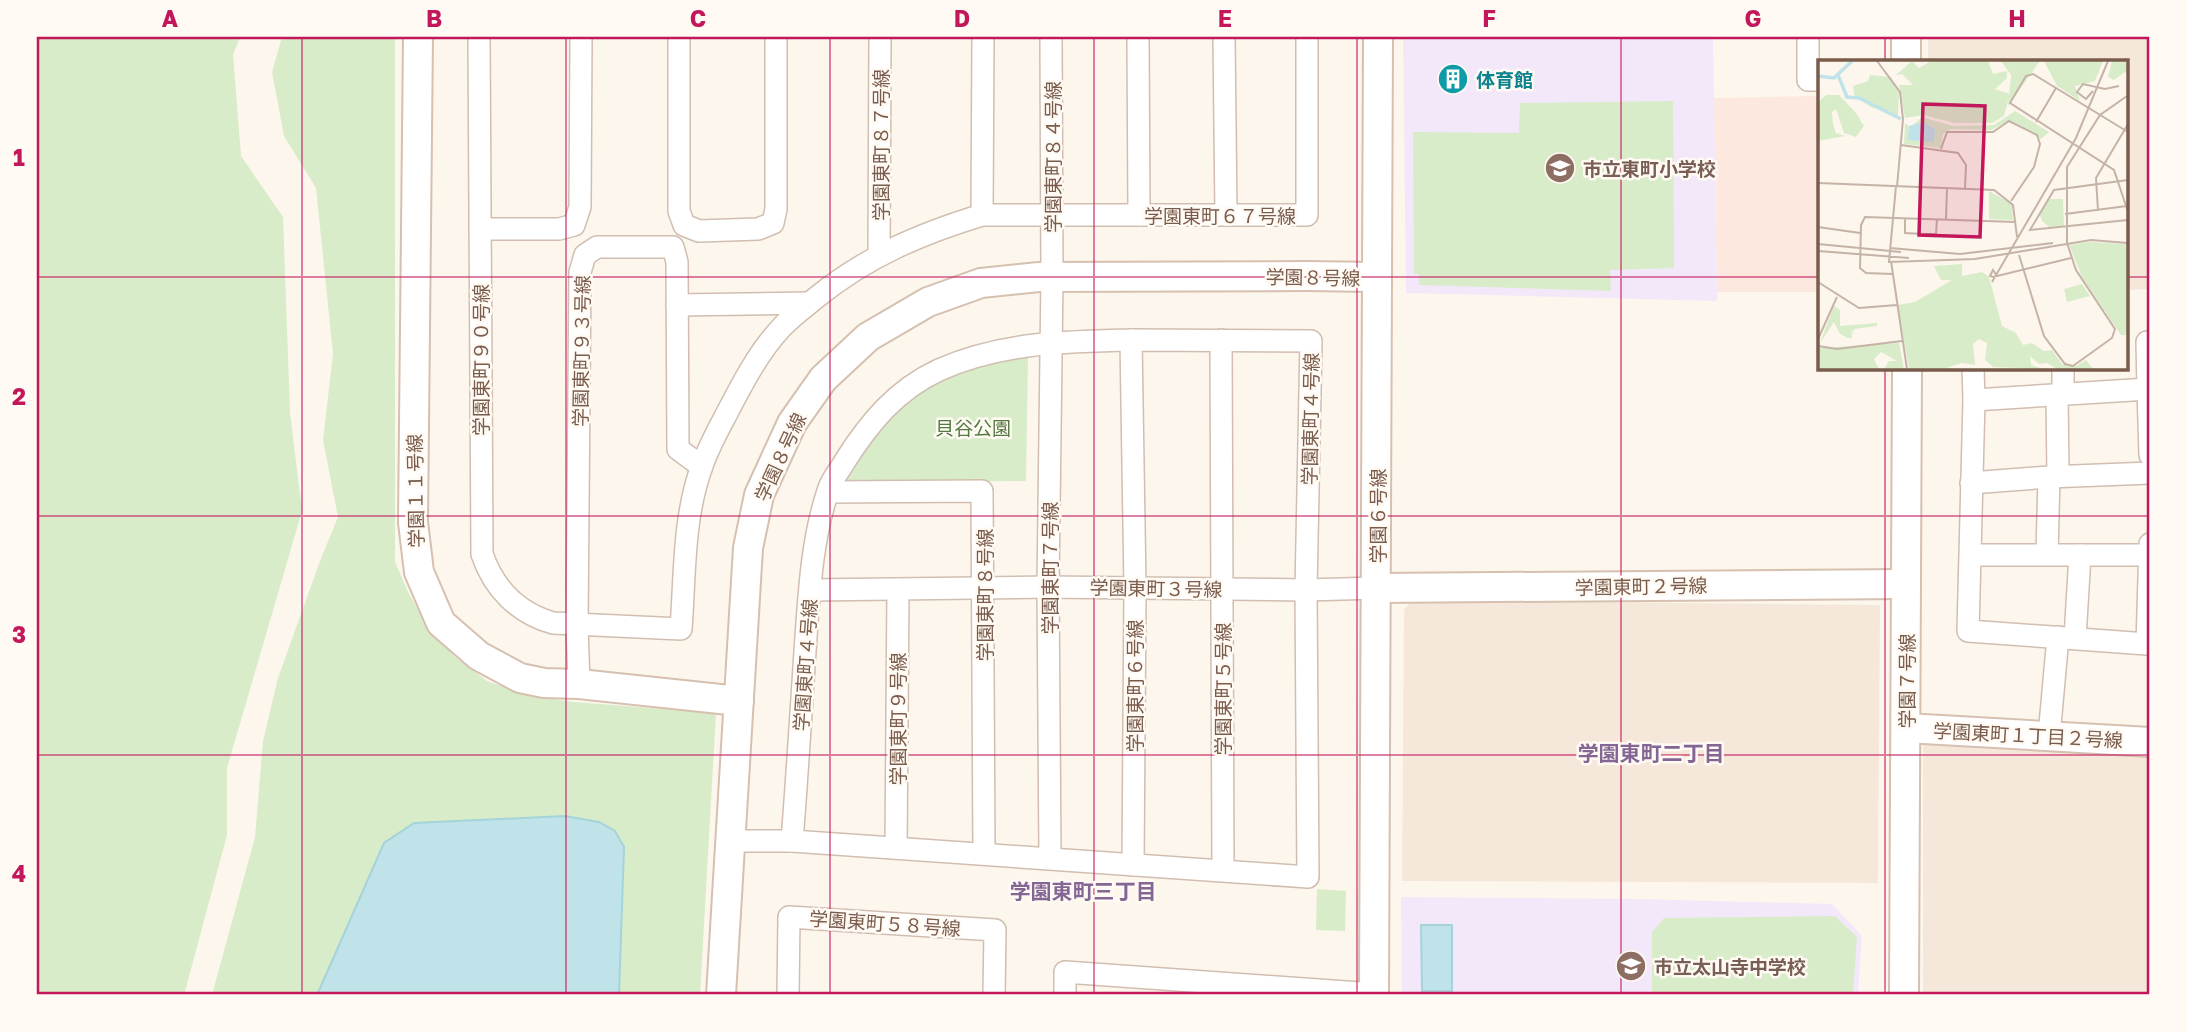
<svg xmlns="http://www.w3.org/2000/svg" width="2187" height="1032" font-family="'Golos Text','Noto Sans JP',sans-serif">
<style>
.residential{fill:#f5e8da}
.commercial{fill:#fde8e0}
.education{fill:#f3e8fa}
.green{fill:#d8ecc9}
.water{fill:#bfe3e8;stroke:#a5d3da;stroke-width:2}
.lines{fill:none;stroke-linecap:round;stroke-linejoin:round}
.street-casing{stroke:#d1beb0;stroke-width:24}
.secondary-casing{stroke:#d6c0b0;stroke-width:32}
.street{stroke:#fff;stroke-width:21}
.secondary{stroke:#fff;stroke-width:28}
.grid{fill:none;stroke:#c2185b;stroke-width:2;stroke-opacity:0.55}
.labels{text-anchor:middle;dominant-baseline:central;stroke-width:5;stroke-linejoin:round;paint-order:stroke}
.culture-label{font-size:19px;font-weight:bold;fill:#0d838f;stroke:#fffaf3;text-anchor:start}
.street-label{font-size:19px;fill:#7a5c4d;stroke:#fffaf3}
.education-label{font-size:19px;font-weight:bold;fill:#785e54;stroke:#fffaf3;text-anchor:start}
.park-label{font-size:19px;fill:#537a41;stroke:#fffaf3}
.neighbourhood-label{font-size:21px;font-weight:bold;fill:#846695;stroke:#fffaf3}
.inset-river{fill:none;stroke:#bfe3e8;stroke-width:3.5}
.inset-road{fill:none;stroke:#c5b3a7;stroke-width:2}
.view{fill:#c2185b;fill-opacity:0.15;stroke:#c2185b;stroke-width:3.5}
.inset-edge{fill:none;stroke:#7a5c4d;stroke-width:3.5}
.neatline{fill:none;stroke:#c2185b;stroke-width:2.5}
.grid-label{font-size:23px;text-anchor:middle;font-weight:bold;fill:#c2185b}
</style>
<rect width="100%" height="100%" fill="#fdf6ec"/>
<g class="residential">
<polygon points="1928,37 2150,37 2150,289 2126,290 2126,61 1928,61"/>
<polygon points="1412,600 1880,605 1878,883 1402,881 1404,610"/>
<polygon points="1932,737 2147,754 2150,758 2150,995 1923,995 1923,744"/>
</g>
<polygon class="commercial" points="1819,96 1819,292 1717,292 1714,98"/>
<g class="education">
<polygon points="1403,37 1713,37 1717,301 1406,293"/>
<polygon points="1401,897 1638,899 1832,904 1862,936 1858,995 1402,995"/>
</g>
<g class="green">
<polygon points="37,37 240,37 233,55 241,156 283,217 290,412 302,511 227,768 227,835 184,995 37,995"/>
<polygon points="282,37 395,37 395,562 409,594 427,625 454,656 487,681 530,696 574,702 716,713 700,995 619,995 623,847 615,831 599,822 565,816 414,823 384,843 317,995 212,995 255,837 263,741 278,678 320,561 338,517 323,440 333,354 316,188 284,136 272,72"/>
<polygon points="1673,101 1674,268 1610,270 1611,291 1419,285 1419,274 1414,274 1413,132 1519,133 1520,103"/>
<polygon points="1028,354 1026,481 844,483 858,457 906,401 945,379 981,365"/>
<polygon points="1317,889 1346,891 1345,931 1316,930"/>
<polygon points="1835,916 1857,937 1853,995 1652,995 1652,932 1664,918"/>
</g>
<g class="water">
<polygon points="565,816 599,822 615,831 624,847 619,995 317,995 384,843 414,823"/>
<polygon points="1421,925 1452,925 1452,991 1422,991"/>
</g>
<g class="lines">
<g class="street-casing">
<g id="street">
<path d="M 479,37 L 482,554 C 494,589 518,613 553,623 L 681,629 C 685,576 683,517 702,466 C 708,448 718,430 727,413 C 742,384 758,353 781,328 C 791,317 805,307 817,297 C 868,256 920,234 982,215 L 1307,215 L 1307,37"/>
<polyline points="679,37 679,211 684,225 699,231 758,229 773,223 776,209 776,37"/>
<polyline points="1138,37 1139,215"/>
<polyline points="1224,37 1226,215"/>
<polyline points="1808,37 1808,80 1820,80"/>
<polyline points="982,215 983,37"/>
<polyline points="480,229 559,229 574,225 580,207 581,37"/>
<polyline points="879,254 880,37"/>
<polyline points="677,305 809,303"/>
<path d="M 1131,340 L 1311,341 L 1306,590 L 1308,877 L 792,841 C 797,778 801,714 805,651 C 809,597 811,540 829,488 C 832,479 840,470 845,461 C 869,423 896,390 939,370 C 1001,342 1064,342 1131,340 Z"/>
<polyline points="1131,340 1135,588 1133,865"/>
<polyline points="1221,340 1223,870"/>
<polyline points="2147,342 2148,389"/>
<polyline points="1973,368 1974,400"/>
<polyline points="2063,368 2063,395"/>
<polyline points="2057,395 2058,476"/>
<polyline points="2150,455 2148,389 1974,400 1968,631 2147,644 2150,544"/>
<polyline points="1971,483 2049,477 2150,473"/>
<polyline points="828,492 982,491 984,854"/>
<polyline points="2047,554 2049,477"/>
<polyline points="1971,555 2150,555"/>
<polyline points="810,590 1048,587 1306,590 1377,588"/>
<polyline points="2075,638 2080,555"/>
<polyline points="579,684 577,625 580,272 585,255 597,247 673,247 677,262 678,449 701,466"/>
<polyline points="2049,736 2058,637"/>
<polyline points="730,841 792,841"/>
<polyline points="896,848 898,589"/>
<polyline points="1050,858 1048,587 1052,277 1051,37"/>
<polyline points="788,995 789,917 995,930 994,995"/>
<polyline points="1065,995 1065,972 1374,994"/>
</g>
</g>
<g class="secondary-casing">
<g id="secondary">
<polyline points="418,37 413,522 419,572 441,623 479,656 520,678 544,683 579,684 739,701"/>
<polyline points="1906,61 1906,37"/>
<polyline points="1377,588 1906,584"/>
<polyline points="1906,728 2150,742"/>
<polyline points="721,995 748,548 759,495 792,423 823,379 868,337 928,302 981,283 1039,277 1307,276 1376,277"/>
<polyline points="1374,995 1378,37"/>
<polyline points="1904,995 1907,368"/>
</g>
</g>
<use href="#street" class="street"/>
<use href="#secondary" class="secondary"/>
</g>
<path class="grid" d="M 302,37 L 302,995M 566,37 L 566,995M 830,37 L 830,995M 1094,37 L 1094,995M 1357,37 L 1357,995M 1621,37 L 1621,995M 1885,37 L 1885,61M 37,277 L 1820,277M 2126,277 L 2150,277M 1885,368 L 1885,995M 37,516 L 2150,516M 37,755 L 2150,755"/>
<defs>
<g id="building-disc" transform="scale(1.575)"><circle r="9.5" fill="#0f9aa8" stroke="#fffaf3"/><path d="M-4-6H4V6H1V3H-1V6H-4ZM-2.5-4.3h1.7v1.8h-1.7ZM.8-4.3h1.7v1.8H.8ZM-2.5-1h1.7V.8h-1.7ZM.8-1h1.7V.8H.8Z" fill="#fff"/></g>
<g id="school-disc" transform="scale(1.575)"><circle r="9.5" fill="#8d6e63" stroke="#fffaf3"/><path d="M0-5L7-2L0 1L-7-2ZM-4 1L0 2.5L4 1V4Q0 6-4 4Z" fill="#fff"/></g>
</defs>
<g fill-rule="evenodd">
<use href="#building-disc" x="1453" y="79"/>
<use href="#school-disc" x="1560" y="168"/>
<use href="#school-disc" x="1631" y="966"/>
</g>
<g class="labels">
<g class="culture-label">
<text x="1476" y="79">体育館</text>
</g>
<g class="street-label">
<text transform="translate(880 145) rotate(-90)">学園東町８７号線</text>
<text transform="translate(1052 157) rotate(-90)">学園東町８４号線</text>
<text x="1220" y="215">学園東町６７号線</text>
<text transform="translate(1313 277) rotate(1)">学園８号線</text>
<text transform="translate(581 351) rotate(-89)">学園東町９３号線</text>
<text transform="translate(480 360) rotate(-90)">学園東町９０号線</text>
<text transform="translate(1310 419) rotate(-89)">学園東町４号線</text>
<text transform="translate(780 457) rotate(-65)">学園８号線</text>
<text transform="translate(415 491) rotate(-91)">学園１１号線</text>
<text transform="translate(1377 516) rotate(-90)">学園６号線</text>
<text transform="translate(1049 568) rotate(-90)">学園東町７号線</text>
<text transform="translate(1641 586) rotate(-1)">学園東町２号線</text>
<text transform="translate(1156 588) rotate(1)">学園東町３号線</text>
<text transform="translate(984 595) rotate(-90)">学園東町８号線</text>
<text transform="translate(805 665) rotate(-86)">学園東町４号線</text>
<text transform="translate(1906 681) rotate(-90)">学園７号線</text>
<text transform="translate(1134 686) rotate(-90)">学園東町６号線</text>
<text transform="translate(1222 689) rotate(-90)">学園東町５号線</text>
<text transform="translate(897 719) rotate(-90)">学園東町９号線</text>
<text transform="translate(2028 735) rotate(3)">学園東町１丁目２号線</text>
<text transform="translate(885 923) rotate(4)">学園東町５８号線</text>
</g>
<g class="education-label">
<text x="1583" y="168">市立東町小学校</text>
<text x="1654" y="966">市立太山寺中学校</text>
</g>
<g class="park-label">
<text x="973" y="427">貝谷公園</text>
</g>
<g class="neighbourhood-label">
<text x="1651" y="753">学園東町二丁目</text>
<text x="1083" y="891">学園東町三丁目</text>
</g>
</g>
<g transform="translate(1818 60)">
<rect width="310" height="310" fill="#fdf6ec"/>
<path d="M 94,1 L 101,8 L 113,1 L 170,1 L 175,14 L 189,11 L 189,18 L 177,29 L 192,34 L 186,56 L 174,63 L 136,63 L 106,55 L 87,58 L 81,25 L 95,25 L 84,14 L 78,15 ZM 183,1 L 222,1 L 190,46 L 193,15 ZM 226,1 L 285,1 L 277,21 L 257,26 L 262,41 L 239,26 ZM 294,1 L 310,1 L 310,10 L 296,20 L 290,17 ZM 52,15 L 73,17 L 81,32 L 80,56 L 53,47 L 36,35 L 35,26 L 50,21 ZM 8,35 L 21,35 L 38,53 L 46,66 L 38,77 L 26,73 L 18,49 L 14,52 L 15,64 L 18,73 L 27,76 L 0,81 L 0,42 ZM 197,51 L 231,72 L 223,79 L 192,60 L 173,70 L 132,69 L 125,74 L 123,88 L 86,84 L 87,63 L 91,66 L 89,80 L 116,81 L 116,68 L 102,63 L 94,66 L 104,57 L 135,66 L 176,65 ZM 171,131 L 194,144 L 195,160 L 171,159 ZM 231,139 L 245,139 L 246,166 L 231,167 L 224,161 L 222,155 ZM 271,182 L 310,184 L 310,275 L 303,275 L 264,217 L 251,185 ZM 144,204 L 144,216 L 164,212 L 171,217 L 184,266 L 198,273 L 205,285 L 214,283 L 226,291 L 234,290 L 244,304 L 258,306 L 268,300 L 275,309 L 239,309 L 229,303 L 221,304 L 212,296 L 213,305 L 226,309 L 175,307 L 167,300 L 169,283 L 161,279 L 155,284 L 157,305 L 143,303 L 126,309 L 91,309 L 80,245 L 97,242 L 134,220 L 123,220 L 116,206 ZM 264,224 L 272,236 L 249,242 L 246,229 ZM 16,246 L 22,250 L 22,266 L 59,263 L 59,266 L 36,269 L 35,274 L 33,269 L 34,278 L 30,278 L 22,274 L 16,262 L 2,283 ZM 81,283 L 86,309 L 66,309 L 71,301 L 79,301 L 63,292 L 56,299 L 61,309 L 0,309 L 0,288 Z" fill="#d8ecc9"/>
<path d="M 105,62 L 117,69 L 116,82 L 89,80 L 91,66 Z" fill="#bfe3e8"/>
<path class="inset-river" d="M 20,15 L 29,37 L 41,38 L 83,59M 0,16 L 16,18 L 34,1"/>
<path class="inset-road" d="M 59,1 L 82,32 L 85,59 L 79,127M 275,31 L 268,39 L 259,32 L 265,24 L 287,29 L 301,26M 218,62 L 238,28M 310,72 L 215,14 L 208,16 L 192,43 L 296,110 L 310,152M 83,85 L 140,93 L 148,105 L 147,128M 123,89 L 129,72 L 175,72 L 191,61 L 219,75 L 222,84 L 216,107 L 193,141M 310,120 L 236,130 L 212,170 L 310,160M 0,123 L 176,130 L 195,145 L 199,177M 78,126 L 71,202 L 157,199 L 273,180 L 310,183M 280,151 L 278,118 L 310,64M 247,154 L 309,146M 87,158 L 87,173 L 106,174 L 118,174 L 119,159M 128,159 L 129,128M 0,167 L 42,173M 249,183 L 249,107 L 282,55 L 309,36M 0,184 L 83,192M 72,188 L 142,194 L 235,183M 0,191 L 91,198M 201,195 L 226,276 L 247,304 L 255,306 L 294,278 L 297,269 L 258,210 L 249,183M 73,201 L 89,309M 74,214 L 48,213 L 42,208 L 43,165 L 47,157 L 198,162M 179,216 L 175,210 L 172,216 L 175,217 L 253,198M 0,222 L 41,248 L 79,245M 174,222 L 258,78 L 290,1M 0,279 L 19,237M 0,286 L 19,289 L 84,281"/>
<path class="view" d="M 105,44 L 167,46 L 162,177 L 101,175 Z"/>
<rect width="310" height="310" class="inset-edge"/>
</g>
<rect width="2187" height="1032" fill="none" stroke="#fffaf3" stroke-width="77"/>
<rect x="38" y="38" width="2110" height="955" class="neatline"/>
<g class="grid-label">
<text x="170" y="27">A</text>
<text x="434" y="27">B</text>
<text x="698" y="27">C</text>
<text x="962" y="27">D</text>
<text x="1225" y="27">E</text>
<text x="1489" y="27">F</text>
<text x="1753" y="27">G</text>
<text x="2017" y="27">H</text>
<text x="19" y="166">1</text>
<text x="19" y="405">2</text>
<text x="19" y="643">3</text>
<text x="19" y="882">4</text>
</g>
</svg>
